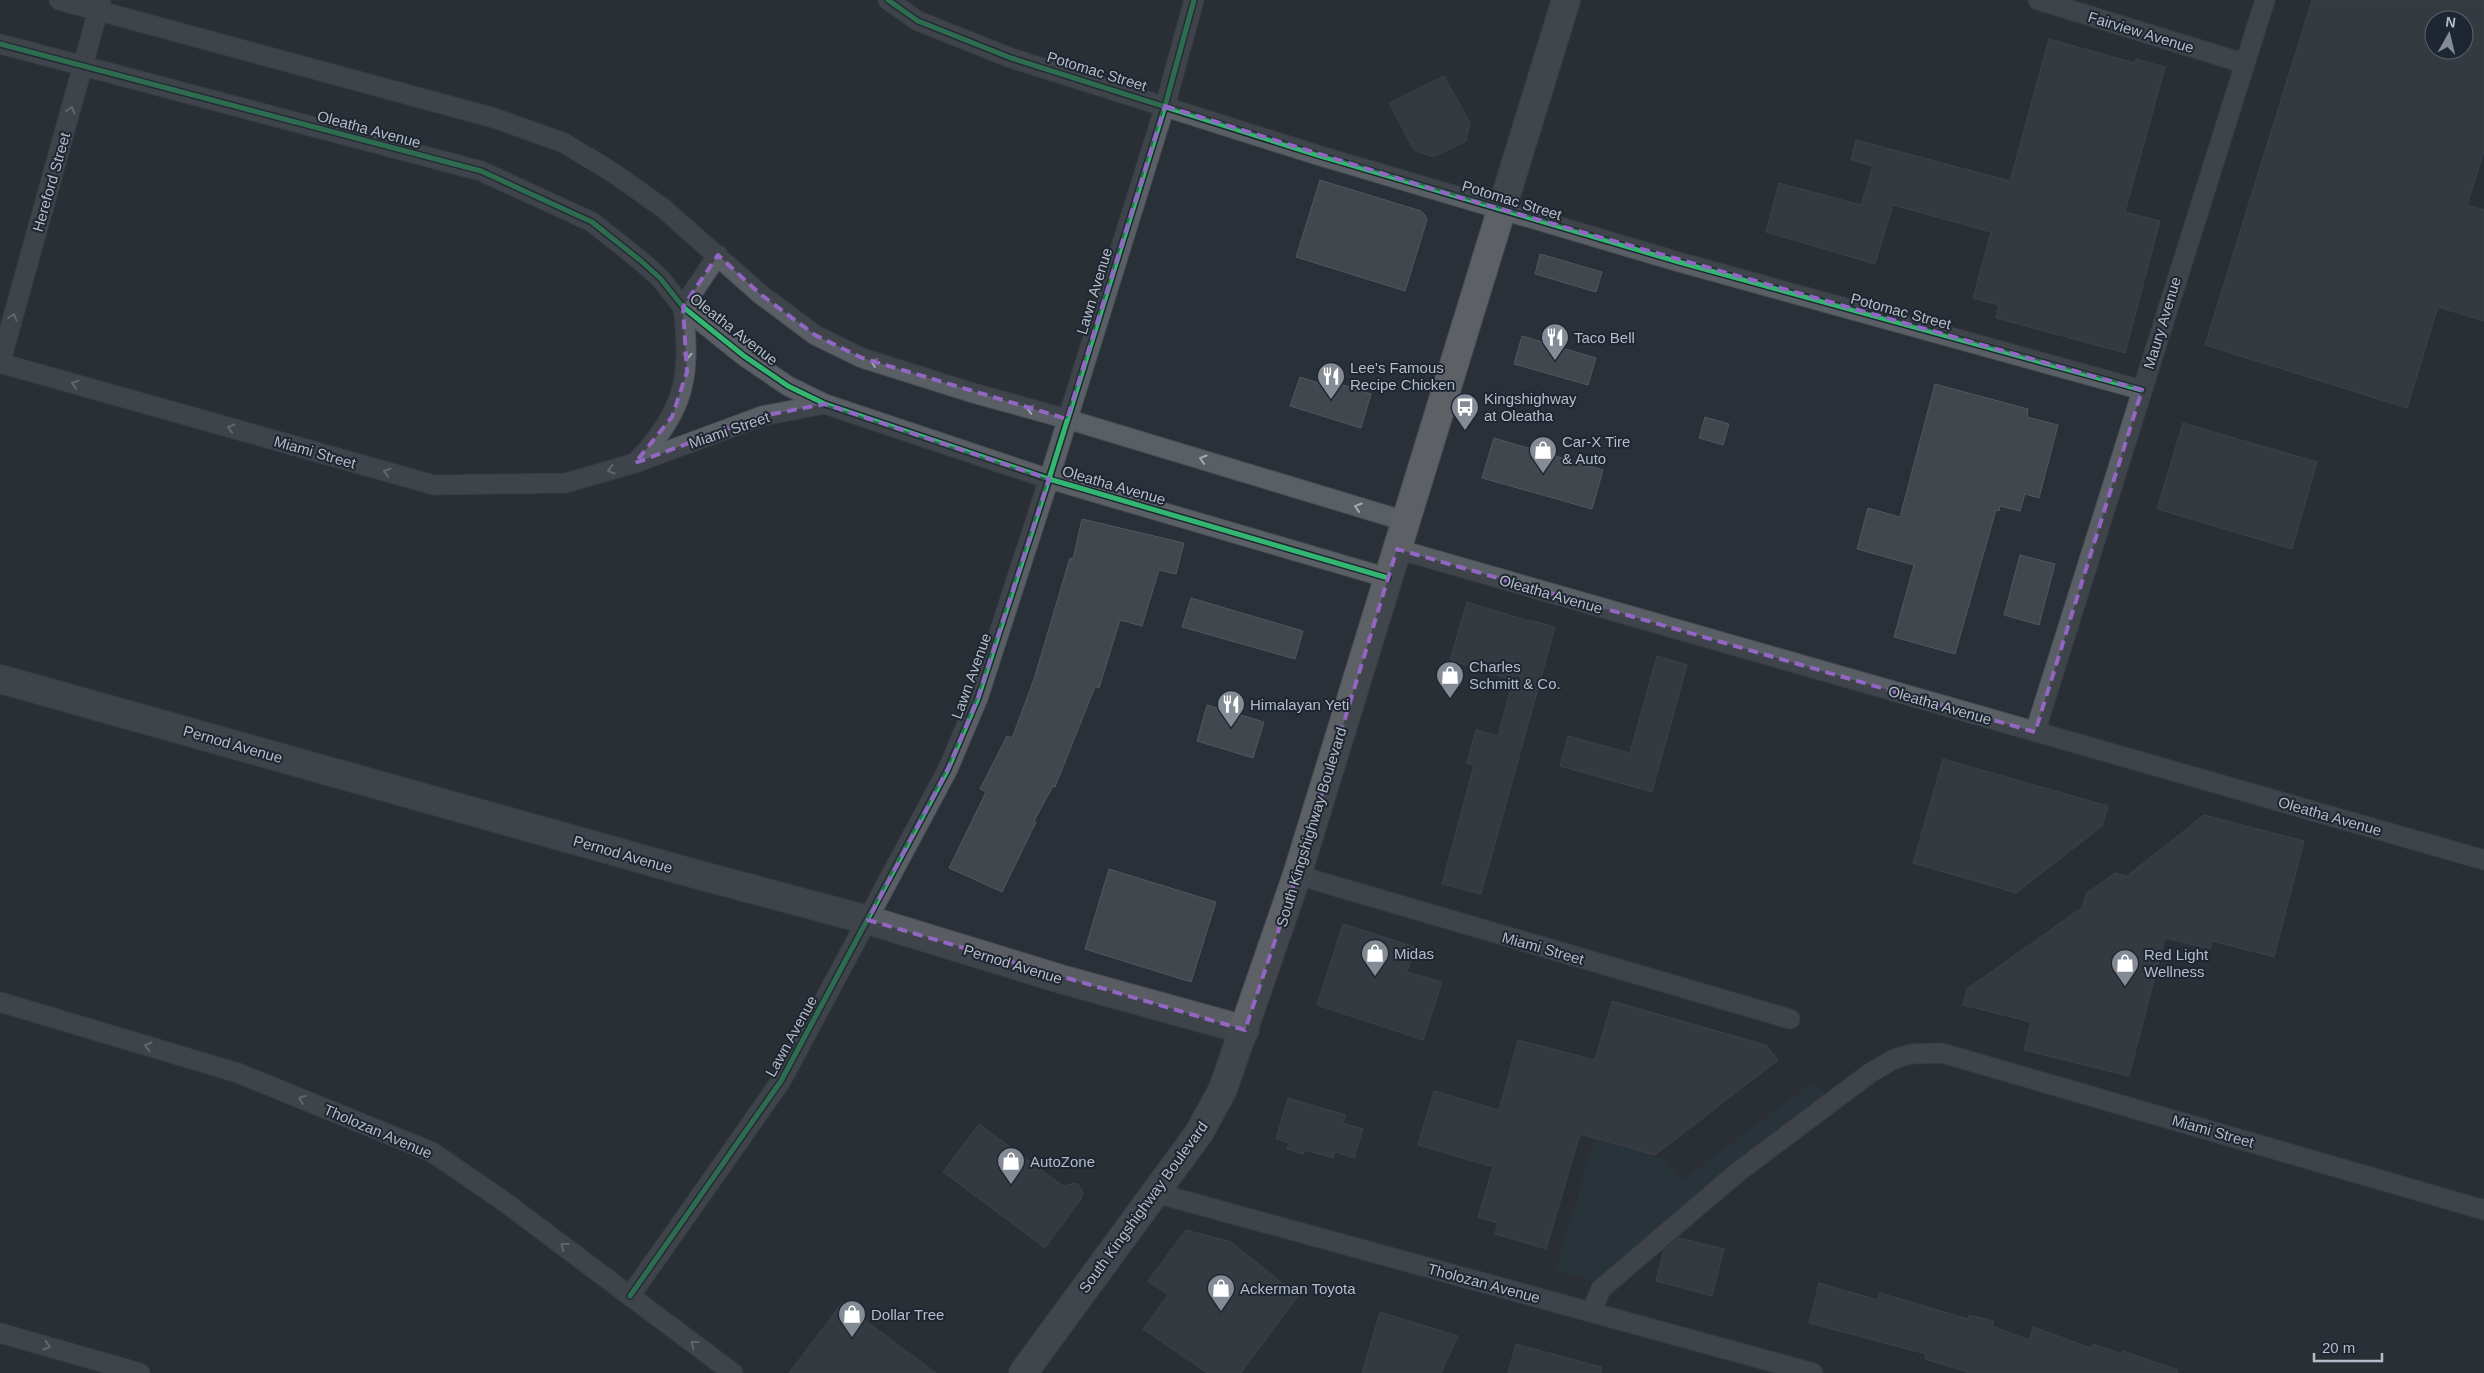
<svg xmlns="http://www.w3.org/2000/svg" width="2484" height="1373" font-family="Helvetica,sans-serif">
<style>
.green{fill:#273a3c}
.building{fill:#42474d;stroke:#52575f;fill-rule:evenodd}
.lines{fill:none;stroke-linecap:round;stroke-linejoin:round}
.street-casing{stroke:#484c52;stroke-width:21}
.secondary-casing{stroke:#484c52;stroke-width:30}
.primary-casing{stroke:#484c54;stroke-width:30}
.street{stroke:#5a5e65;stroke-width:19}
.secondary{stroke:#595d63;stroke-width:28}
.primary{stroke:#5d6166;stroke-width:28}
.cycleway-casing{stroke:#1e2631;stroke-width:8}
.cycleway{stroke:#33b770;stroke-width:5}
.oneway{stroke:#a3a9b3}
.marked{fill:none;stroke:#9266c2;stroke-width:4;stroke-dasharray:10 6;stroke-linejoin:round}
.labels{text-anchor:middle;dominant-baseline:central;stroke-width:4;stroke-linejoin:round;paint-order:stroke}
.street-label{font-size:15px;fill:#b5bcc7;stroke:#1e2631}
.poi-label{font-size:15px;fill:#b5bcc7;stroke:#1e2631;text-anchor:start}
</style>
<rect width="100%" height="100%" fill="#2a3037"/>
<polygon class="green" points="1813,1082 1830,1097 1593,1282 1556,1269 1595,1138 1664,1158 1681,1181"/>
<g class="building">
<path d="M 2312,0 L 2484,0 L 2484,151 L 2467,205 L 2484,210 L 2484,321 L 2438,307 L 2407,408 L 2205,345 ZM 2434,20 L 2464,20 L 2464,50 L 2434,50 Z"/>
<polygon points="2049,39 2135,63 2136,59 2165,67 2125,212 2160,221 2125,353 1996,318 1999,305 1973,298 1991,232 1893,205 1875,264 1766,232 1779,183 1861,205 1873,166 1851,160 1856,140 2010,181"/>
<polygon points="1444,76 1470,123 1466,141 1433,157 1414,150 1389,103"/>
<polygon points="1320,180 1421,211 1425,215 1427,220 1405,291 1296,257"/>
<polygon points="1540,254 1602,272 1596,292 1535,274"/>
<polygon points="1522,336 1596,358 1588,385 1514,364"/>
<polygon points="1300,377 1328,386 1330,381 1371,394 1361,428 1290,406"/>
<polygon points="1935,384 2028,409 2027,417 2058,425 2039,498 2025,494 2020,511 2000,506 1999,511 1996,510 1955,654 1894,637 1914,565 1857,549 1868,508 1900,517"/>
<polygon points="1705,417 1729,424 1723,445 1699,438"/>
<polygon points="2183,423 2317,462 2292,549 2157,509"/>
<polygon points="1494,438 1603,470 1592,509 1482,478"/>
<polygon points="1082,519 1184,543 1176,574 1159,570 1142,626 1120,620 1099,688 1095,687 1055,787 1053,786 1034,821 1036,822 1002,892 949,868 986,792 980,789 1007,736 1012,738 1034,679 1070,558 1073,559"/>
<polygon points="2020,555 2055,564 2039,625 2004,615"/>
<polygon points="1191,598 1303,631 1295,659 1182,627"/>
<polygon points="1467,602 1529,621 1530,620 1555,627 1481,894 1442,884 1474,765 1467,763 1476,730 1498,736 1513,680 1450,660"/>
<polygon points="1657,656 1687,665 1652,792 1560,766 1568,736 1630,753"/>
<polygon points="1207,705 1264,722 1253,758 1197,741"/>
<polygon points="1943,759 2108,806 2102,826 2016,893 1913,863"/>
<polygon points="2204,815 2304,841 2274,957 2212,941 2210,949 2165,938 2129,1076 2024,1050 2031,1022 1963,1005 1967,989 2083,907 2086,894 2115,873 2127,876"/>
<polygon points="1109,869 1216,902 1191,982 1085,949"/>
<polygon points="1343,924 1415,947 1407,972 1442,982 1423,1040 1317,1005"/>
<polygon points="1612,1001 1766,1045 1778,1060 1655,1155 1580,1134 1546,1249 1495,1234 1498,1223 1478,1217 1493,1167 1418,1145 1434,1091 1499,1110 1518,1040 1595,1060"/>
<polygon points="1288,1098 1346,1115 1343,1123 1363,1129 1354,1158 1335,1152 1333,1158 1305,1150 1303,1154 1287,1149 1289,1143 1276,1139"/>
<polygon points="979,1124 1063,1186 1076,1183 1081,1188 1083,1193 1081,1199 1045,1248 943,1172"/>
<polygon points="1186,1230 1231,1242 1298,1296 1241,1373 1207,1373 1143,1329 1168,1295 1148,1281"/>
<polygon points="1679,1238 1724,1249 1712,1296 1656,1281 1664,1250"/>
<polygon points="1819,1283 1878,1300 1880,1293 1968,1319 1969,1315 1994,1321 1992,1326 2029,1340 2033,1327 2091,1348 2093,1344 2122,1354 2123,1351 2178,1370 2177,1373 1970,1373 1925,1359 1926,1354 1809,1323"/>
<polygon points="842,1303 936,1373 789,1373"/>
<polygon points="1380,1312 1458,1336 1441,1373 1362,1373"/>
<polygon points="1516,1344 1601,1367 1601,1373 1508,1373"/>
</g>
<g class="lines">
<g class="street-casing">
<g id="street">
<polyline points="59,0 494,118 564,143 612,172 663,208 760,294 815,335 862,358 973,393 1067,419 1405,521"/>
<polyline points="888,0 918,21 1011,58 1314,154 1679,262 2142,390"/>
<polyline points="2038,0 2243,63"/>
<polyline points="0,44 481,171 592,222 641,261 660,278 683,307 744,356 788,386 825,404 1049,479 1388,578"/>
<polyline points="0,363 434,485 566,483 635,463 762,416 825,404"/>
<polyline points="0,364 101,0"/>
<path d="M 638,460 C 686,409 691,375 683,307 L 718,255"/>
<polyline points="1397,549 2484,860"/>
<polyline points="2035,732 2265,0"/>
<polyline points="1297,875 1790,1019"/>
<polyline points="0,1002 238,1073 432,1152 502,1200 733,1373"/>
<polyline points="1156,1193 1813,1373"/>
<polyline points="630,1296 781,1081 948,769 978,698 1049,479 1165,106 1194,0"/>
<polyline points="1591,1312 1601,1289 1738,1172 1870,1073 1894,1059 1911,1054 1942,1053 2484,1210"/>
<polyline points="0,1333 140,1373"/>
</g>
</g>
<g class="secondary-casing">
<polyline id="secondary" points="0,679 699,875 868,920 1064,980 1245,1030"/>
</g>
<g class="primary-casing">
<polyline id="primary" points="1023,1373 1199,1133 1223,1089 1297,875 1566,0"/>
</g>
<use href="#street" class="street"/>
<use href="#secondary" class="secondary"/>
<use href="#primary" class="primary"/>
<g class="cycleway-casing">
<g id="cycleway">
<polyline points="888,0 918,21 1011,58 1314,154 1679,262 2142,390"/>
<polyline points="0,44 481,171 592,222 641,261 660,278 683,307 744,356 788,386 825,404 1049,479 1388,578"/>
<polyline points="630,1296 781,1081 948,769 978,698 1049,479 1165,106 1194,0"/>
</g>
</g>
<use href="#cycleway" class="cycleway"/>
</g>
<defs><path id="oneway-chevron" d="M-2-3.5L2.5 0L-2 3.5" fill="none" stroke-width="1.6" stroke-linecap="round" stroke-linejoin="round" transform="scale(1.25)"/></defs>
<g class="oneway">
<use href="#oneway-chevron" transform="translate(71 110) rotate(-74)"/>
<use href="#oneway-chevron" transform="translate(13 317) rotate(-74)"/>
<use href="#oneway-chevron" transform="translate(687 356) rotate(93)"/>
<use href="#oneway-chevron" transform="translate(874 362) rotate(-161)"/>
<use href="#oneway-chevron" transform="translate(75 384) rotate(-164)"/>
<use href="#oneway-chevron" transform="translate(1030 409) rotate(-165)"/>
<use href="#oneway-chevron" transform="translate(231 428) rotate(-164)"/>
<use href="#oneway-chevron" transform="translate(1203 459) rotate(-164)"/>
<use href="#oneway-chevron" transform="translate(611 470) rotate(164)"/>
<use href="#oneway-chevron" transform="translate(387 472) rotate(-164)"/>
<use href="#oneway-chevron" transform="translate(1358 507) rotate(-163)"/>
<use href="#oneway-chevron" transform="translate(148 1046) rotate(-163)"/>
<use href="#oneway-chevron" transform="translate(302 1099) rotate(-158)"/>
<use href="#oneway-chevron" transform="translate(564 1246) rotate(-143)"/>
<use href="#oneway-chevron" transform="translate(694 1344) rotate(-143)"/>
<use href="#oneway-chevron" transform="translate(47 1346) rotate(16)"/>
</g>
<path d="M0 0H2484V1373H0ZM 1165,106 L 1458,197 L 2142,390 L 2035,732 L 1397,549 L 1297,875 L 1245,1030 L 868,920 L 948,769 L 978,698 L 1049,479 L 825,404 L 762,416 L 635,463 L 672,417 L 687,372 L 683,307 L 718,255 L 760,294 L 815,335 L 862,358 L 1067,419 Z" fill="#2a3037" fill-opacity=".55" fill-rule="evenodd"/>
<path class="marked" d="M 1165,106 L 1458,197 L 2142,390 L 2035,732 L 1397,549 L 1297,875 L 1245,1030 L 868,920 L 948,769 L 978,698 L 1049,479 L 825,404 L 762,416 L 635,463 L 672,417 L 687,372 L 683,307 L 718,255 L 760,294 L 815,335 L 862,358 L 1067,419 Z"/>
<defs>
<g id="restaurant-pin" transform="scale(1.4375)"><path d="M0 17L-7.5 6A9.5 9.5 0 1 1 7.5 6Z" fill="#848b95" stroke="#1e2631"/><path d="M-5-6h1v4h1v-4h1v4h1v-4h1v5L-1.5 .5V6h-2V.5L-5-1ZM5-6V6H3V1.5H1.5Q1.5-4 5-6Z" fill="#fff"/></g>
<g id="bus-pin" transform="scale(1.4375)"><path d="M0 17L-7.5 6A9.5 9.5 0 1 1 7.5 6Z" fill="#848b95" stroke="#1e2631"/><path d="M-5-6H5V4H4V6H2V4H-2V6H-4V4H-5ZM-3.5-4V0h7V-4ZM-3.5 1.2v1.5H-2V1.2ZM2 1.2v1.5H3.5V1.2Z" fill="#fff"/></g>
<g id="shop-pin" transform="scale(1.4375)"><path d="M0 17L-7.5 6A9.5 9.5 0 1 1 7.5 6Z" fill="#848b95" stroke="#1e2631"/><path d="M-5-2.5h2.3a2.7 3.5 0 0 1 5.4 0H5L5.5 6h-11ZM-1.5-2.5h3a1.5 2.3 0 0 0-3 0Z" fill="#fff"/></g>
</defs>
<g fill-rule="evenodd">
<use href="#restaurant-pin" x="1555" y="337"/>
<use href="#restaurant-pin" x="1331" y="376"/>
<use href="#bus-pin" x="1465" y="407"/>
<use href="#shop-pin" x="1543" y="450"/>
<use href="#shop-pin" x="1450" y="675"/>
<use href="#restaurant-pin" x="1231" y="704"/>
<use href="#shop-pin" x="1375" y="953"/>
<use href="#shop-pin" x="2125" y="963"/>
<use href="#shop-pin" x="1011" y="1161"/>
<use href="#shop-pin" x="1221" y="1288"/>
<use href="#shop-pin" x="852" y="1314"/>
</g>
<g class="labels">
<g class="street-label">
<text transform="translate(2141 32) rotate(17)">Fairview Avenue</text>
<text transform="translate(1097 71) rotate(17)">Potomac Street</text>
<text transform="translate(369 129) rotate(15)">Oleatha Avenue</text>
<text transform="translate(51 182) rotate(-74)">Hereford Street</text>
<text transform="translate(1512 200) rotate(17)">Potomac Street</text>
<text transform="translate(1094 291) rotate(-73)">Lawn Avenue</text>
<text transform="translate(1901 311) rotate(15)">Potomac Street</text>
<text transform="translate(2162 323) rotate(-73)">Maury Avenue</text>
<text transform="translate(734 329) rotate(38)">Oleatha Avenue</text>
<text transform="translate(729 430) rotate(-19)">Miami Street</text>
<text transform="translate(315 452) rotate(16)">Miami Street</text>
<text transform="translate(1114 485) rotate(16)">Oleatha Avenue</text>
<text transform="translate(1551 594) rotate(16)">Oleatha Avenue</text>
<text transform="translate(971 676) rotate(-70)">Lawn Avenue</text>
<text transform="translate(1940 705) rotate(16)">Oleatha Avenue</text>
<text transform="translate(233 744) rotate(16)">Pernod Avenue</text>
<text transform="translate(2330 816) rotate(16)">Oleatha Avenue</text>
<text transform="translate(1311 827) rotate(-73)">South Kingshighway Boulevard</text>
<text transform="translate(623 854) rotate(16)">Pernod Avenue</text>
<text transform="translate(1543 948) rotate(16)">Miami Street</text>
<text transform="translate(1013 964) rotate(17)">Pernod Avenue</text>
<text transform="translate(791 1036) rotate(-61)">Lawn Avenue</text>
<text transform="translate(378 1131) rotate(23)">Tholozan Avenue</text>
<text transform="translate(2213 1131) rotate(16)">Miami Street</text>
<text transform="translate(1143 1207) rotate(-54)">South Kingshighway Boulevard</text>
<text transform="translate(1484 1283) rotate(15)">Tholozan Avenue</text>
</g>
<g class="poi-label">
<text x="1574" y="337">Taco Bell</text>
<text x="1350" y="367">Lee's Famous<tspan x="1350" dy="17">Recipe Chicken</tspan></text>
<text x="1484" y="398">Kingshighway<tspan x="1484" dy="17">at Oleatha</tspan></text>
<text x="1562" y="441">Car-X Tire<tspan x="1562" dy="17">&amp; Auto</tspan></text>
<text x="1469" y="666">Charles<tspan x="1469" dy="17">Schmitt &amp; Co.</tspan></text>
<text x="1250" y="704">Himalayan Yeti</text>
<text x="1394" y="953">Midas</text>
<text x="2144" y="954">Red Light<tspan x="2144" dy="17">Wellness</tspan></text>
<text x="1030" y="1161">AutoZone</text>
<text x="1240" y="1288">Ackerman Toyota</text>
<text x="871" y="1314">Dollar Tree</text>
</g>
</g>
<g transform="translate(2449 35) rotate(8)"><circle r="24" fill="#1e2631" stroke="#5a626d"/>
<path d="M0-4L9 19L0 12L-9 19Z" fill="#848b95"/>
<text y="-8" font-size="14" font-weight="bold" text-anchor="middle" fill="#b5bcc7">N</text>
</g>
<path d="M2314 1353v8h68v-8" fill="none" stroke="#b5bcc7" stroke-width="2.5"/>
<text x="2322" y="1353" font-size="15" fill="#b5bcc7" stroke="#1e2631" stroke-width="4" paint-order="stroke">20 m</text>
</svg>
